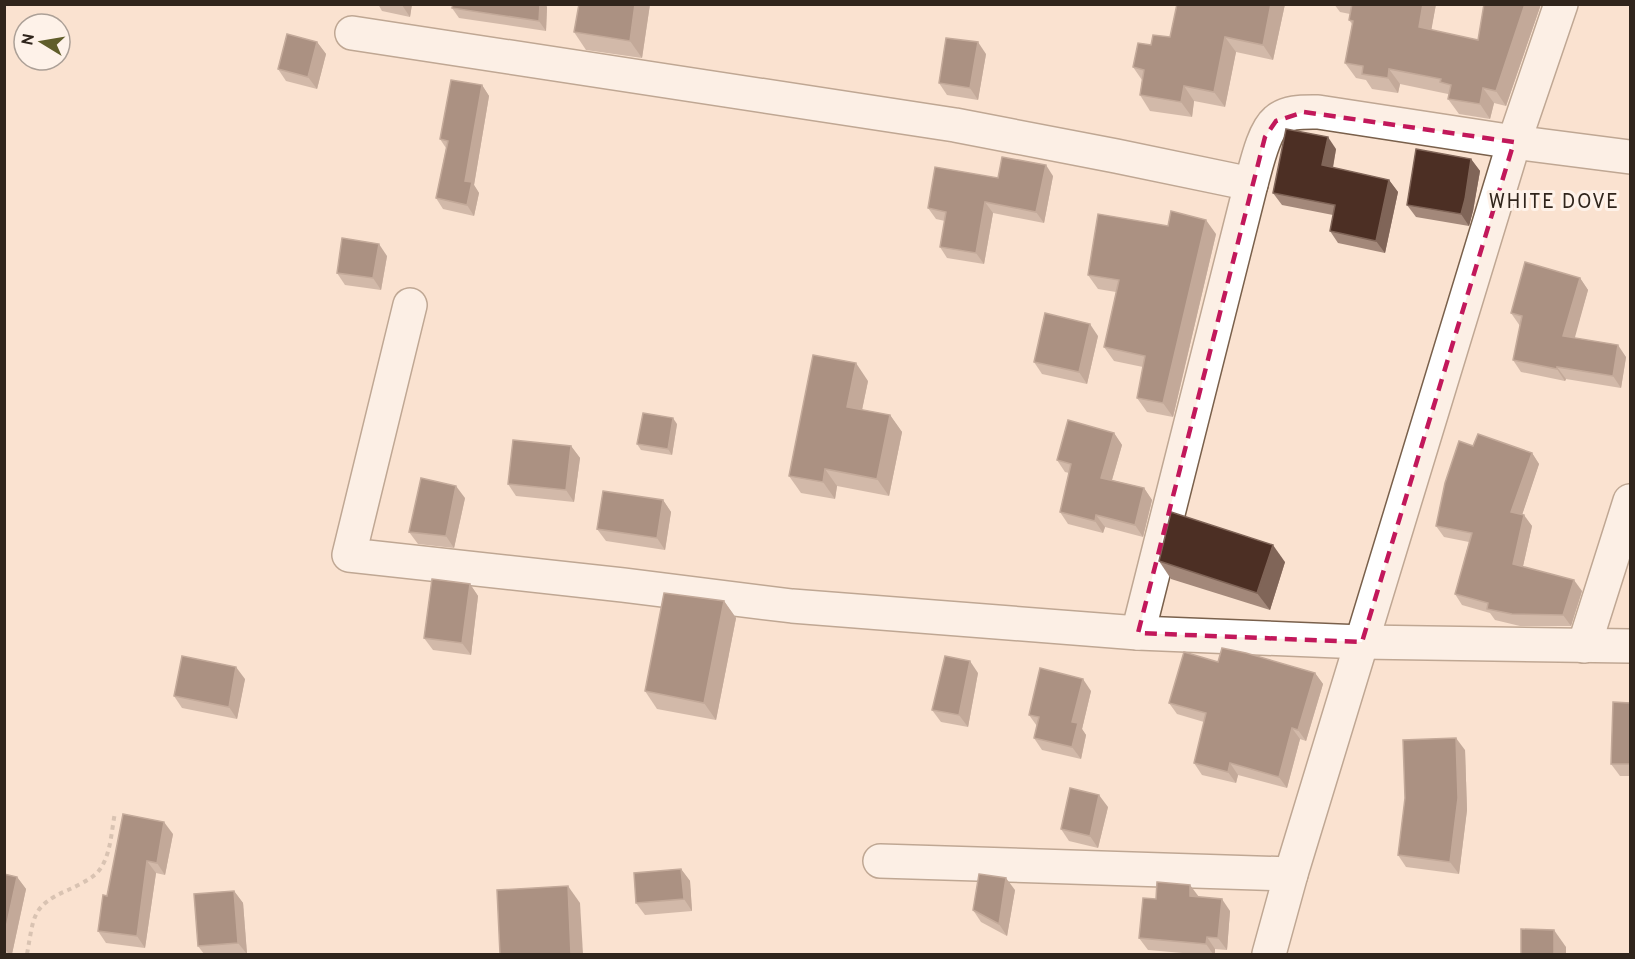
<svg xmlns="http://www.w3.org/2000/svg" width="1635" height="959" font-family="Overpass,sans-serif">
<style>
.lines{fill:none;stroke-linecap:round;stroke-linejoin:round}
.minor-casing{stroke:#79604b;stroke-width:36}
.path{stroke:#b19d8f;stroke-width:4;stroke-dasharray:4.5 4.5;stroke-linecap:butt}
.minor{stroke:#fff;stroke-width:33}
.wall{fill:#a3887a}
.shaded-wall{fill:#806558}
.building{fill:#4c2f24;stroke:#806558;stroke-width:1.5}
.marked{fill:none;stroke:#c2185b;stroke-width:4.5;stroke-dasharray:12 8;stroke-linejoin:round}
.labels{text-anchor:middle;dominant-baseline:central;stroke-width:6;stroke-linejoin:round;paint-order:stroke}
.neighbourhood-label{font-size:20px;letter-spacing:1.5px;fill:#30251c;stroke:#fef2e9}
</style>
<rect width="100%" height="100%" fill="#fae2d0"/>
<g class="lines">
<g class="minor-casing">
<g id="minor">
<polyline points="352,33 955,125 1116,156 1251,184"/>
<polyline points="410,305 349,555 623,585 792,606 1138,633 1362,642 1630,646"/>
<path d="M 1138,633 L 1251,184 C 1256,167 1263,132 1276,121 C 1287,111 1304,112 1318,112 L 1514,142 L 1630,157"/>
<polyline points="1584,646 1630,501"/>
<polyline points="880,861 1291,874"/>
<polyline points="1269,954 1291,874 1514,142 1561,4"/>
</g>
</g>
<path class="path" d="M 27,954 C 34,917 31,906 68,890 C 77,886 89,880 96,874 C 111,859 111,832 115,813"/>
<use href="#minor" class="minor"/>
</g>
<g class="wall">
<polygon points="378,4 412,4 410,17 382,11"/>
<polygon points="453,4 545,4 547,7 546,31 459,18 452,8"/>
<polygon points="650,4 642,58 586,50 574,32"/>
<polygon points="1177,4 1285,4 1273,60 1236,52 1225,107 1194,101 1192,117 1150,111 1140,95 1142,80 1133,67 1151,45 1170,37"/>
<polygon points="1334,4 1436,4 1431,30 1478,40 1484,4 1541,4 1506,106 1494,103 1490,119 1459,114 1448,99 1449,95 1448,94 1400,84 1398,93 1372,89 1366,80 1356,78 1345,63 1352,24 1349,20 1350,14 1340,12"/>
<polygon points="317,42 326,54 317,89 286,81 278,69"/>
<polygon points="986,54 978,100 947,95 939,83"/>
<polygon points="482,85 489,96 474,185 479,193 474,216 443,209 436,198 446,148 440,139"/>
<polygon points="1336,149 1333,168 1389,180 1398,192 1385,253 1338,243 1330,231 1333,215 1282,205 1273,193"/>
<polygon points="1471,159 1480,171 1473,211 1469,226 1416,217 1407,205"/>
<polygon points="1053,176 1044,223 993,213 984,264 947,258 940,247 945,221 936,219 928,208 998,178"/>
<polygon points="1216,234 1173,417 1147,412 1137,398 1143,367 1114,361 1104,347 1116,292 1098,289 1088,275"/>
<polygon points="387,256 381,290 345,285 337,273"/>
<polygon points="1580,278 1588,290 1574,338 1626,357 1621,388 1566,379 1565,381 1521,372 1513,360 1520,326 1511,313"/>
<polygon points="1098,336 1087,384 1042,374 1034,362"/>
<polygon points="868,381 862,410 890,415 902,432 889,496 837,486 835,499 801,493 789,476"/>
<polygon points="677,424 672,455 641,450 637,444"/>
<polygon points="1114,433 1122,445 1112,480 1144,488 1152,500 1143,537 1105,527 1103,533 1068,524 1060,512 1069,473 1065,472 1057,460"/>
<polygon points="571,446 580,458 574,502 516,496 508,484"/>
<polygon points="1473,446 1532,453 1539,464 1522,515 1532,526 1523,566 1582,591 1571,626 1520,626 1495,620 1490,613 1462,605 1455,594 1469,542 1444,537 1436,526"/>
<polygon points="465,498 454,548 418,544 409,532"/>
<polygon points="663,500 671,512 665,550 606,541 597,529"/>
<polygon points="1159,561 1285,562 1270,610 1171,579"/>
<polygon points="470,584 478,596 471,655 433,650 424,638"/>
<polygon points="724,601 736,618 716,720 657,709 645,691"/>
<polygon points="1218,662 1315,673 1323,684 1306,741 1300,739 1287,788 1238,775 1236,783 1202,775 1194,763 1204,722 1177,714 1169,703"/>
<polygon points="978,673 968,727 941,722 932,710"/>
<polygon points="245,679 237,719 182,708 174,696"/>
<polygon points="1091,691 1082,729 1086,735 1081,759 1042,750 1034,738 1037,726 1029,715"/>
<polygon points="1630,703 1630,776 1620,776 1611,764"/>
<polygon points="1465,750 1467,810 1459,874 1406,867 1398,855"/>
<polygon points="1108,807 1098,848 1069,841 1061,829"/>
<polygon points="173,834 165,875 156,873 145,948 106,943 98,931 107,896"/>
<polygon points="681,869 690,881 692,911 645,915 636,903"/>
<polygon points="4,874 17,877 26,889 12,954 4,954"/>
<polygon points="1015,890 1007,936 981,922 973,910"/>
<polygon points="234,891 243,903 247,954 204,954 198,946"/>
<polygon points="1199,897 1230,911 1227,950 1215,949 1215,954 1194,954 1148,950 1139,938 1156,899"/>
</g>
<g class="shaded-wall">
<polygon points="412,4 410,17 402,5"/>
<polygon points="540,4 545,4 547,7 546,31 539,21"/>
<polygon points="635,4 650,4 642,58 630,41"/>
<polygon points="1271,4 1285,4 1273,60 1263,45"/>
<polygon points="1423,4 1436,4 1429,43 1419,27"/>
<polygon points="1525,4 1541,4 1506,106 1496,91"/>
<polygon points="1225,37 1236,52 1225,107 1214,92"/>
<polygon points="317,42 326,54 317,89 308,77"/>
<polygon points="978,42 986,54 978,100 970,88"/>
<polygon points="1389,69 1400,84 1398,93 1388,78"/>
<polygon points="482,85 489,96 474,185 479,193 474,216 467,205 465,181"/>
<polygon points="1184,86 1194,101 1192,117 1181,102"/>
<polygon points="1483,88 1494,103 1490,119 1480,104"/>
<polygon points="1328,137 1336,149 1331,177 1322,165"/>
<polygon points="1471,159 1480,171 1473,211 1469,226 1461,214"/>
<polygon points="1046,165 1053,176 1044,223 1036,212"/>
<polygon points="1389,180 1398,192 1385,253 1376,241"/>
<polygon points="985,202 993,213 984,264 976,253"/>
<polygon points="1206,220 1216,234 1173,417 1163,403"/>
<polygon points="379,244 387,256 381,290 373,278"/>
<polygon points="1580,278 1588,290 1572,348 1563,336"/>
<polygon points="1090,324 1098,336 1087,384 1079,372"/>
<polygon points="1618,345 1626,357 1621,388 1613,376"/>
<polygon points="856,363 868,381 859,424 847,407"/>
<polygon points="1557,367 1566,379 1565,381 1557,369"/>
<polygon points="890,415 902,432 889,496 877,479"/>
<polygon points="673,418 677,424 672,455 668,449"/>
<polygon points="1114,433 1122,445 1109,490 1101,478"/>
<polygon points="571,446 580,458 574,502 566,490"/>
<polygon points="1532,453 1539,464 1519,524 1511,512"/>
<polygon points="825,469 837,486 835,499 823,482"/>
<polygon points="456,486 465,498 454,548 446,536"/>
<polygon points="1144,488 1152,500 1143,537 1135,525"/>
<polygon points="663,500 671,512 665,550 657,538"/>
<polygon points="1096,515 1105,527 1103,533 1095,521"/>
<polygon points="1524,515 1532,526 1521,575 1513,564"/>
<polygon points="1273,545 1285,562 1270,610 1257,593"/>
<polygon points="1574,580 1582,591 1571,626 1563,615"/>
<polygon points="470,584 478,596 471,655 462,643"/>
<polygon points="724,601 736,618 716,720 704,703"/>
<polygon points="970,661 978,673 968,727 959,715"/>
<polygon points="236,667 245,679 237,719 229,707"/>
<polygon points="1315,673 1323,684 1306,741 1298,730"/>
<polygon points="1083,679 1091,691 1082,729 1086,735 1081,759 1072,747 1072,722"/>
<polygon points="1292,728 1300,739 1287,788 1279,777"/>
<polygon points="1456,738 1465,750 1467,810 1459,874 1450,862"/>
<polygon points="1230,763 1238,775 1236,783 1228,772"/>
<polygon points="1099,795 1108,807 1098,848 1090,836"/>
<polygon points="164,822 173,834 165,875 157,863"/>
<polygon points="147,861 156,873 145,948 137,936"/>
<polygon points="681,869 690,881 692,911 684,899"/>
<polygon points="17,877 26,889 12,954 9,954 4,948 4,937"/>
<polygon points="1006,878 1015,890 1007,936 999,924"/>
<polygon points="1190,885 1199,897 1190,896"/>
<polygon points="568,886 580,903 583,954 571,954"/>
<polygon points="234,891 243,903 247,954 238,943"/>
<polygon points="1222,899 1230,911 1227,950 1218,938"/>
<polygon points="1554,930 1566,947 1566,954 1554,954"/>
<polygon points="1207,937 1215,949 1215,954 1213,954 1206,944"/>
</g>
<g class="building">
<polygon points="453,4 540,4 539,21 452,8"/>
<polygon points="579,4 635,4 630,41 574,32"/>
<polygon points="1177,4 1271,4 1263,45 1225,37 1214,92 1184,86 1181,102 1140,95 1144,70 1133,67 1138,43 1151,45 1153,35 1170,37"/>
<polygon points="1352,4 1423,4 1419,27 1478,40 1484,4 1525,4 1496,91 1483,88 1480,104 1448,99 1451,85 1440,82 1441,79 1389,69 1388,78 1362,74 1363,66 1345,63 1353,21 1349,20"/>
<polygon points="287,34 317,42 308,77 278,69"/>
<polygon points="946,38 978,42 970,88 939,83"/>
<polygon points="451,80 482,85 465,181 472,182 467,205 436,198 448,141 440,139"/>
<polygon points="1286,129 1328,137 1322,165 1389,180 1376,241 1330,231 1335,205 1273,193"/>
<polygon points="1416,149 1471,159 1465,199 1461,214 1407,205"/>
<polygon points="1002,157 1046,165 1036,212 985,202 976,253 940,247 946,212 928,208 935,167 998,178"/>
<polygon points="1171,211 1206,220 1163,403 1137,398 1145,356 1104,347 1119,280 1088,275 1098,214 1168,226"/>
<polygon points="342,238 379,244 373,278 337,273"/>
<polygon points="1525,262 1580,278 1563,336 1618,345 1613,376 1557,367 1557,369 1513,360 1522,316 1511,313"/>
<polygon points="1045,313 1090,324 1079,372 1034,362"/>
<polygon points="813,355 856,363 847,407 890,415 877,479 825,469 823,482 789,476"/>
<polygon points="643,413 673,418 668,449 637,444"/>
<polygon points="1068,420 1114,433 1101,478 1144,488 1135,525 1096,515 1095,521 1060,512 1071,464 1057,460"/>
<polygon points="1478,434 1532,453 1511,512 1524,515 1513,564 1574,580 1563,615 1512,614 1487,609 1488,603 1455,594 1472,533 1436,526 1445,483 1459,441 1473,446"/>
<polygon points="513,440 571,446 566,490 508,484"/>
<polygon points="421,478 456,486 446,536 409,532"/>
<polygon points="603,491 663,500 657,538 597,529"/>
<polygon points="1171,512 1273,545 1257,593 1159,561"/>
<polygon points="432,579 470,584 462,643 424,638"/>
<polygon points="664,593 724,601 704,703 645,691"/>
<polygon points="1222,648 1246,653 1315,673 1298,730 1292,728 1279,777 1230,763 1228,772 1194,763 1206,713 1169,703 1184,652 1218,662"/>
<polygon points="182,656 236,667 229,707 174,696"/>
<polygon points="945,656 970,661 959,715 932,710"/>
<polygon points="1040,668 1083,679 1072,722 1078,723 1072,747 1034,738 1039,717 1029,715"/>
<polygon points="1613,702 1630,703 1630,764 1611,764"/>
<polygon points="1456,738 1458,798 1450,862 1398,855 1405,798 1403,740"/>
<polygon points="1070,788 1099,795 1090,836 1061,829"/>
<polygon points="123,814 164,822 157,863 147,861 137,936 98,931 103,895 107,896"/>
<polygon points="681,869 684,899 636,903 634,873"/>
<polygon points="4,874 17,877 4,937"/>
<polygon points="979,874 1006,878 999,924 973,910"/>
<polygon points="1157,882 1190,885 1190,896 1222,899 1218,938 1207,937 1206,944 1139,938 1143,898 1156,899"/>
<polygon points="568,886 571,954 500,954 497,890"/>
<polygon points="234,891 238,943 198,946 194,894"/>
<polygon points="1521,929 1554,930 1554,954 1521,954"/>
</g>
<path d="M0 0H1635V959H0ZM 1304,112 L 1514,142 L 1362,642 L 1138,633 L 1265,137 L 1276,121 Z" fill="#fae2d0" fill-opacity=".55" fill-rule="evenodd"/>
<path class="marked" d="M 1304,112 L 1514,142 L 1362,642 L 1138,633 L 1265,137 L 1276,121 Z"/>
<g class="labels">
<g class="neighbourhood-label">
<text x="1554" y="203">WHITE DOVE</text>
</g>
</g>
<rect width="1635" height="959" fill="none" stroke="#30251c" stroke-width="12"/>
<g transform="translate(42 42) rotate(281)"><circle r="28" fill="#fef2e9" stroke="#aca097" stroke-width="1.5"/>
<path d="M0-4.5L10 22L0 15L-10 22Z" fill="#605d2a"/>
<text y="-9" font-size="16" font-weight="bold" text-anchor="middle" fill="#30251c">N</text>
</g>
</svg>
